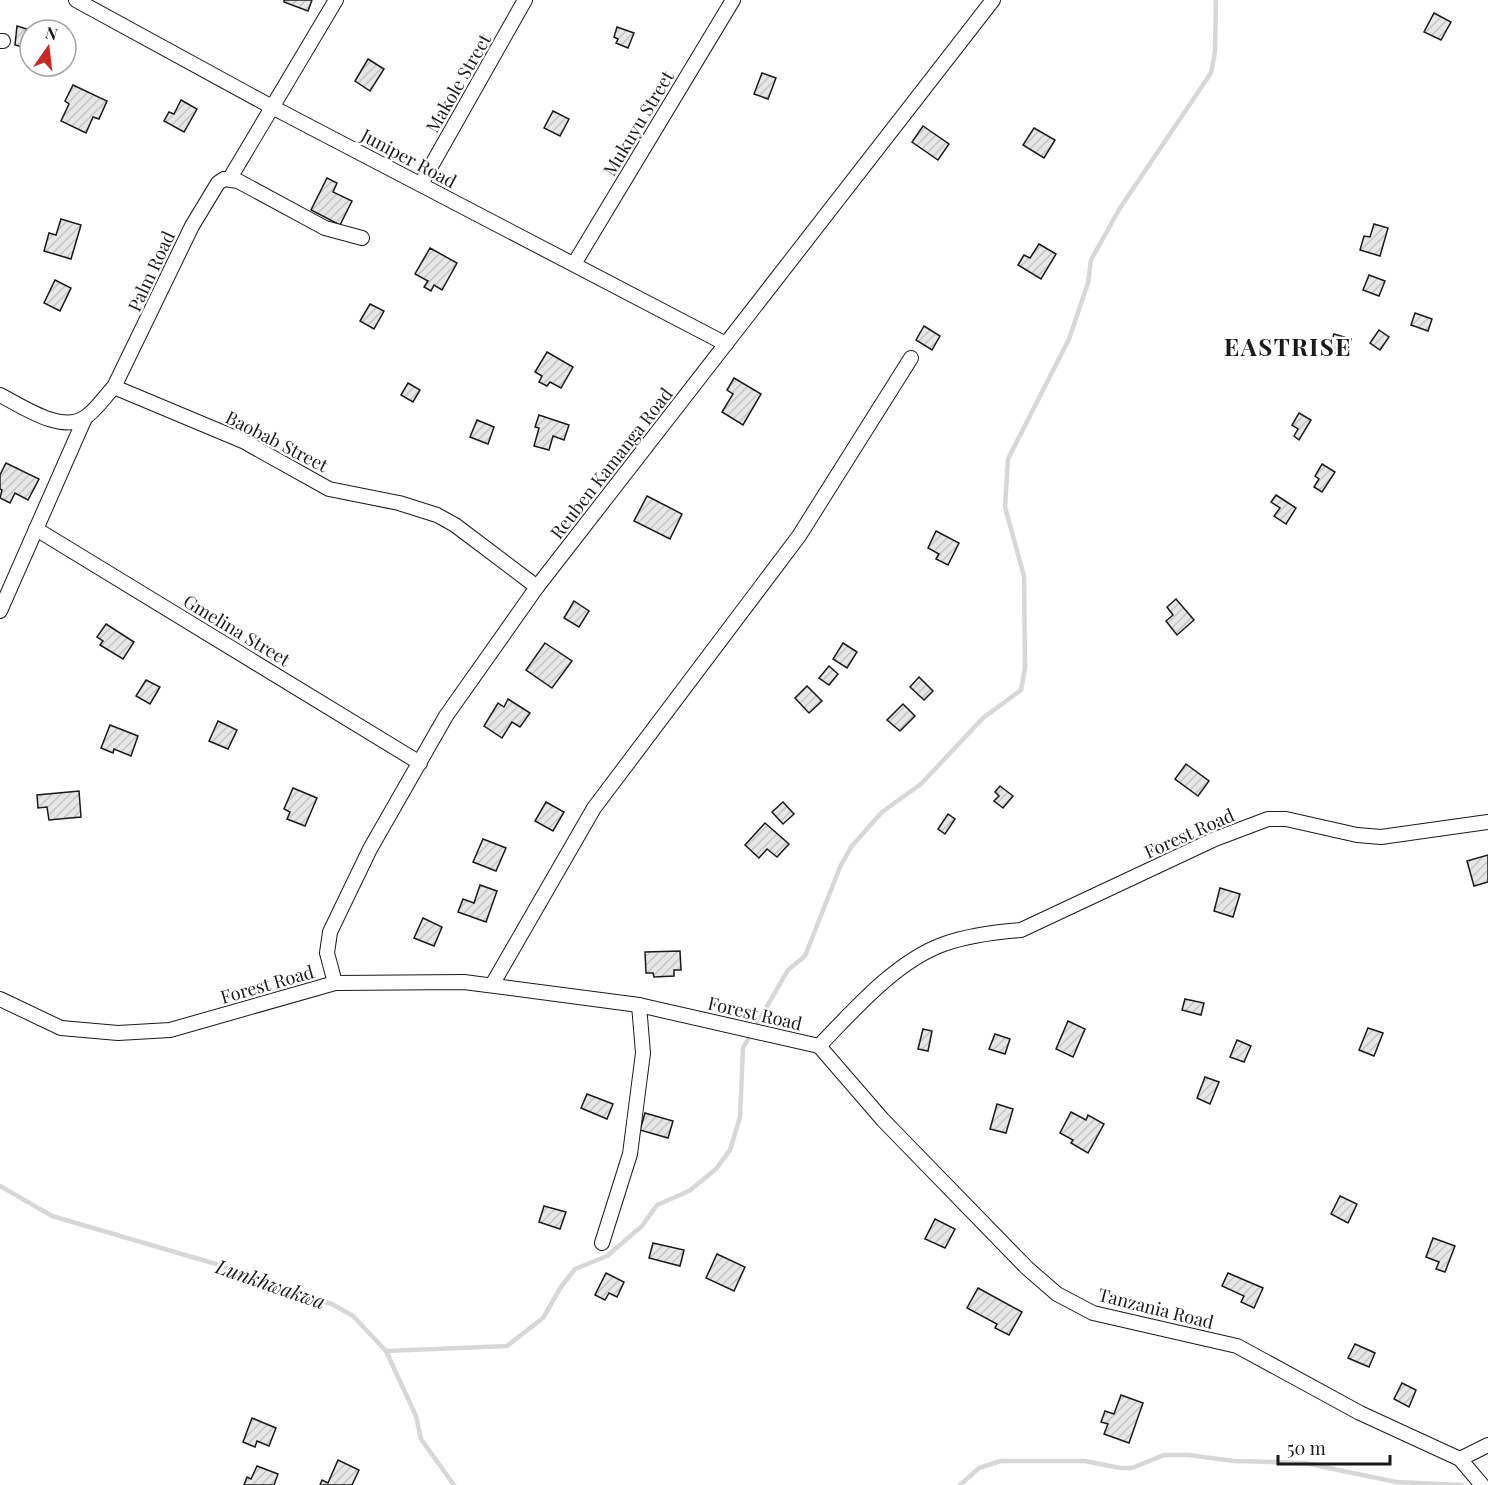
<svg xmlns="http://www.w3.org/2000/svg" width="1488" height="1485" font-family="'Playfair Display',serif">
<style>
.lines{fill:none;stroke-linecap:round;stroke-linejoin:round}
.stream{stroke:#d7d7d7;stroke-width:4.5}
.building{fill:url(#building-hatch);stroke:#1a1a1a;stroke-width:1.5}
.minor-casing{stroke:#1a1a1a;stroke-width:16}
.minor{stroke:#fff;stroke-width:14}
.labels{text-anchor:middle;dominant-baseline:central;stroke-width:4.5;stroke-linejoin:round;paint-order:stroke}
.street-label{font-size:18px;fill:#1a1a1a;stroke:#fff}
.water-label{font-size:20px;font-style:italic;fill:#1a1a1a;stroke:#fff}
.district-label{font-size:24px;font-weight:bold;letter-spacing:1.5px;fill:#1a1a1a;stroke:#fff}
</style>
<defs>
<pattern id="building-hatch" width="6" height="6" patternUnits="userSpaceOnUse" patternTransform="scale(1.5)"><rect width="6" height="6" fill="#e6e6e6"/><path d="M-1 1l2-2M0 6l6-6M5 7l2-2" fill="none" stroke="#c5c5c5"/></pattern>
</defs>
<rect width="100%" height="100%" fill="#fff"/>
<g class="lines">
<g class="stream">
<polyline points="0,1186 52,1216 216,1264 286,1291 332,1304 353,1316 386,1351 416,1416 421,1439 454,1485"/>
<polyline points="386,1351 507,1346 543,1318 561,1287 575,1269 607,1256 642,1226 657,1205 689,1191 716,1169 730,1150 740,1117 743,1048 788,970 805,956 840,867 851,847 882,812 921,784 983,718 1021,690 1025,668 1024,576 1005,507 1008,459 1069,339 1088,283 1091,260 1120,208 1211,73 1215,52 1216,0"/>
<polyline points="960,1485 979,1468 1001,1461 1085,1461 1120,1468 1132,1468 1164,1455 1188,1455 1234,1461 1305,1463 1396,1482 1462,1485"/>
</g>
</g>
<g class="building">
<polygon points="284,0 312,0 308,11 284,2"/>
<polygon points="1434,13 1451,22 1441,40 1424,32"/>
<polygon points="17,26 30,30 30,49 15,45"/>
<polygon points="617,27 634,33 628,48 616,43 618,39 614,37"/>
<polygon points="368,59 384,69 370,91 355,81"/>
<polygon points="762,73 776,78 768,99 754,94"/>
<polygon points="73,85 107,101 99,119 93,117 86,133 61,121 69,104 65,101"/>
<polygon points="181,100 197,109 184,132 164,121 169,112 174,114"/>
<polygon points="553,111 569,119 560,136 544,128"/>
<polygon points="923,126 949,144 938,160 912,142"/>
<polygon points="1034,128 1055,140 1044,158 1023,145"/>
<polygon points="327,178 337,183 333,192 352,201 340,225 311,210"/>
<polygon points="61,219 81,225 71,259 44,251 49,233 56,235"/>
<polygon points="1374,224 1388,228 1380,256 1360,250 1364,236 1370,237"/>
<polygon points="1039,244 1056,254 1041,279 1018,265 1024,255 1030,258"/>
<polygon points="430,248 457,263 442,290 434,285 431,291 424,287 428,281 415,274"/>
<polygon points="1369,275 1385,281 1379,296 1363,290"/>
<polygon points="55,280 71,288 60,311 44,303"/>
<polygon points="370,304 384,311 374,329 360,321"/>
<polygon points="1415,313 1432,319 1428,331 1411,325"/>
<polygon points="924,326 940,336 932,350 916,340"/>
<polygon points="1379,330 1389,337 1380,350 1370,343"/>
<polygon points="1334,334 1351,339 1345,357 1328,351"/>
<polygon points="547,352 573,367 561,388 550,382 547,386 539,382 542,376 535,372"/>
<polygon points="734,378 761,394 743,425 722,412 733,394 727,390"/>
<polygon points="408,383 420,390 413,402 401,395"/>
<polygon points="1299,413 1311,420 1299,440 1294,436 1298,429 1292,425"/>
<polygon points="539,415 569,425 564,440 553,436 549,450 534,446 539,428 535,427"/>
<polygon points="477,420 494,427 488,444 470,437"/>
<polygon points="6,463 39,479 28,500 15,493 10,503 0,498 2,490 0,489 0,475"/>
<polygon points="1322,464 1335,472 1322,492 1314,487 1319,479 1315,476"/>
<polygon points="1276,495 1296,508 1286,524 1274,516 1280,508 1271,502"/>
<polygon points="647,496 682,514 670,539 634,521"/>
<polygon points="936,531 959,543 948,565 936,559 939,554 928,548"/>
<polygon points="1176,599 1194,620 1177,635 1166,621 1173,615 1167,607"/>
<polygon points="574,601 589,611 579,627 564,618"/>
<polygon points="106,624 134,642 123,659 100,645 103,641 97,637"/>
<polygon points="545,643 572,661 552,688 526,670"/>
<polygon points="843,643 857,652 847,668 833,659"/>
<polygon points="829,666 838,674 829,685 819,678"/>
<polygon points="919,677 933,691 924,700 910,687"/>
<polygon points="146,680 160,687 150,704 136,696"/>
<polygon points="807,686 822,701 809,713 795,698"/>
<polygon points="508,699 530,713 520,727 512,722 502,738 484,726 498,703 504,707"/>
<polygon points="903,704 915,716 900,731 887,720"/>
<polygon points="218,721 237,730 228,749 209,741"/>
<polygon points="110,725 138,736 131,756 114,749 113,753 101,748"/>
<polygon points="1186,764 1209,781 1198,796 1175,779"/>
<polygon points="1000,786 1013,796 1003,808 994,801 999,796 995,792"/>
<polygon points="293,788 317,798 305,826 287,819 290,812 284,809"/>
<polygon points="79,791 81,817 49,820 47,807 38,808 37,795"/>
<polygon points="546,802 564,812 553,831 535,821"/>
<polygon points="783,802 794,814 783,824 772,812"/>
<polygon points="948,814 955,819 945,834 938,829"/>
<polygon points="765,823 789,844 777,857 767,849 759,858 745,845"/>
<polygon points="483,839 506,848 496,871 473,862"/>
<polygon points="1488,855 1488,882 1474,886 1467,861"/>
<polygon points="480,885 497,891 486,922 458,912 463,899 474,903"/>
<polygon points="1220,888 1240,894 1233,917 1214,911"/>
<polygon points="423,918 442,927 434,946 414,938"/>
<polygon points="680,951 681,970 674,970 674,976 654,977 653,973 646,973 645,952"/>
<polygon points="1185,999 1204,1003 1201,1015 1182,1010"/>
<polygon points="1068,1021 1085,1029 1073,1057 1056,1049"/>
<polygon points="1368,1028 1383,1033 1374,1056 1359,1050"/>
<polygon points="923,1029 932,1031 928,1051 918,1049"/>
<polygon points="995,1034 1010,1039 1005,1054 989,1049"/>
<polygon points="1237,1040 1251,1046 1244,1062 1230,1057"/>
<polygon points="1205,1077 1219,1082 1210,1104 1197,1098"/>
<polygon points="587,1094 613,1104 607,1119 581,1108"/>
<polygon points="997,1104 1013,1109 1006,1133 990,1129"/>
<polygon points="1071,1112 1086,1120 1088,1115 1104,1124 1088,1153 1071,1143 1073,1140 1060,1133"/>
<polygon points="645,1113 673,1121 668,1138 640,1130"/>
<polygon points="1340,1196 1357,1204 1348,1223 1331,1214"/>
<polygon points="544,1206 566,1212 560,1229 539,1222"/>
<polygon points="935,1219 955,1229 945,1248 925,1239"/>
<polygon points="1433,1238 1455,1246 1445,1272 1436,1269 1439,1262 1426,1257"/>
<polygon points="653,1243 684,1250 680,1266 649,1258"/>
<polygon points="717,1254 745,1267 734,1291 706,1278"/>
<polygon points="606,1273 624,1282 617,1297 609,1293 605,1300 595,1295"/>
<polygon points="1228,1273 1263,1288 1254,1308 1241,1302 1244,1296 1222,1286"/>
<polygon points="978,1288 1022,1312 1009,1335 995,1328 997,1324 967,1308"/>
<polygon points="1355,1344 1375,1353 1369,1367 1348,1358"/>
<polygon points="1402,1383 1416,1390 1409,1407 1394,1399"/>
<polygon points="1121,1395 1143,1403 1129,1443 1104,1434 1108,1424 1101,1422 1105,1411 1114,1414"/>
<polygon points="252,1418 276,1428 269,1446 257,1441 255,1447 243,1442"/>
<polygon points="338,1460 359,1470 352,1485 320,1485 322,1480 328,1483"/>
<polygon points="257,1466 278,1474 274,1485 244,1485 247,1477 251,1479"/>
</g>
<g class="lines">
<g class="minor-casing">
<g id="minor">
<polyline points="76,0 272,107 726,344"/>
<polyline points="0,41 3,41"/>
<polyline points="230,178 336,0"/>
<polyline points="421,184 525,0"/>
<polyline points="574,264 733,0"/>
<polyline points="114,387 192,226 218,183 224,179 238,181 325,228 362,238"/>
<path d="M 0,395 C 22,406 60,433 84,418 C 95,412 105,396 114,387 L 243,441 L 329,489 L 399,503 L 437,515 L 455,525 L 537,587"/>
<polyline points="36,529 420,763"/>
<polyline points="0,611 85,418"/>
<polyline points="335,983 327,953 330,932 370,849 446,716 537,587 993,0"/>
<polyline points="492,985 594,808 799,536 911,358"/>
<polyline points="0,999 61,1028 118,1033 170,1030 335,983 464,982 639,1005 819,1046"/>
<polyline points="819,1046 883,1120 1027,1268 1057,1294 1093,1313 1237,1346 1360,1413 1460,1459 1482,1485"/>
<path d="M 819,1046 C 853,1011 896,961 944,944 C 969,935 995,932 1021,930 L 1215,839 L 1268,819 L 1286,819 L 1357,835 L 1381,837 L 1488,822"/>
<polyline points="602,1243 630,1154 643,1053 639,1005"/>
<polyline points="1460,1459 1488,1445"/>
</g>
</g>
<use href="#minor" class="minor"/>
</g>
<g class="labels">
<g class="street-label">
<text transform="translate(458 83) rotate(-60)">Makole Street</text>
<text transform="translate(638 123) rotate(-59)">Mukuyu Street</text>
<text transform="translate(409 158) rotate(28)">Juniper Road</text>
<text transform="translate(151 271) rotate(-65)">Palm Road</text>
<text transform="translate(277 441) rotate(27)">Baobab Street</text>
<text transform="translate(611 463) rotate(-52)">Reuben Kamanga Road</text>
<text transform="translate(237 630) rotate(31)">Gmelina Street</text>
<text transform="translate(1189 833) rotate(-24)">Forest Road</text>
<text transform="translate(267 984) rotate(-16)">Forest Road</text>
<text transform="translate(755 1013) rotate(13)">Forest Road</text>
<text transform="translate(1156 1308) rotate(14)">Tanzania Road</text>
</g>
<g class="water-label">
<text transform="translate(271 1283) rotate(19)">Lunkhwakwa</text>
</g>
<g class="district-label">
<text x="1288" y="346">EASTRISE</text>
</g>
</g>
<g transform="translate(48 48) rotate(14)"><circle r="28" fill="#ffffff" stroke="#a3a3a3" stroke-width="1.5"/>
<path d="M0-4.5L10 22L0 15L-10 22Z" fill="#c62828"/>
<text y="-9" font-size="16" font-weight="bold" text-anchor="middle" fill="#1a1a1a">N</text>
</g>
<path d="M1278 1455v9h112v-9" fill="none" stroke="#1a1a1a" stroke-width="3"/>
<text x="1287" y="1455" font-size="18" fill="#1a1a1a" stroke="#ffffff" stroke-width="4.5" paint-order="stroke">50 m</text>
</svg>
